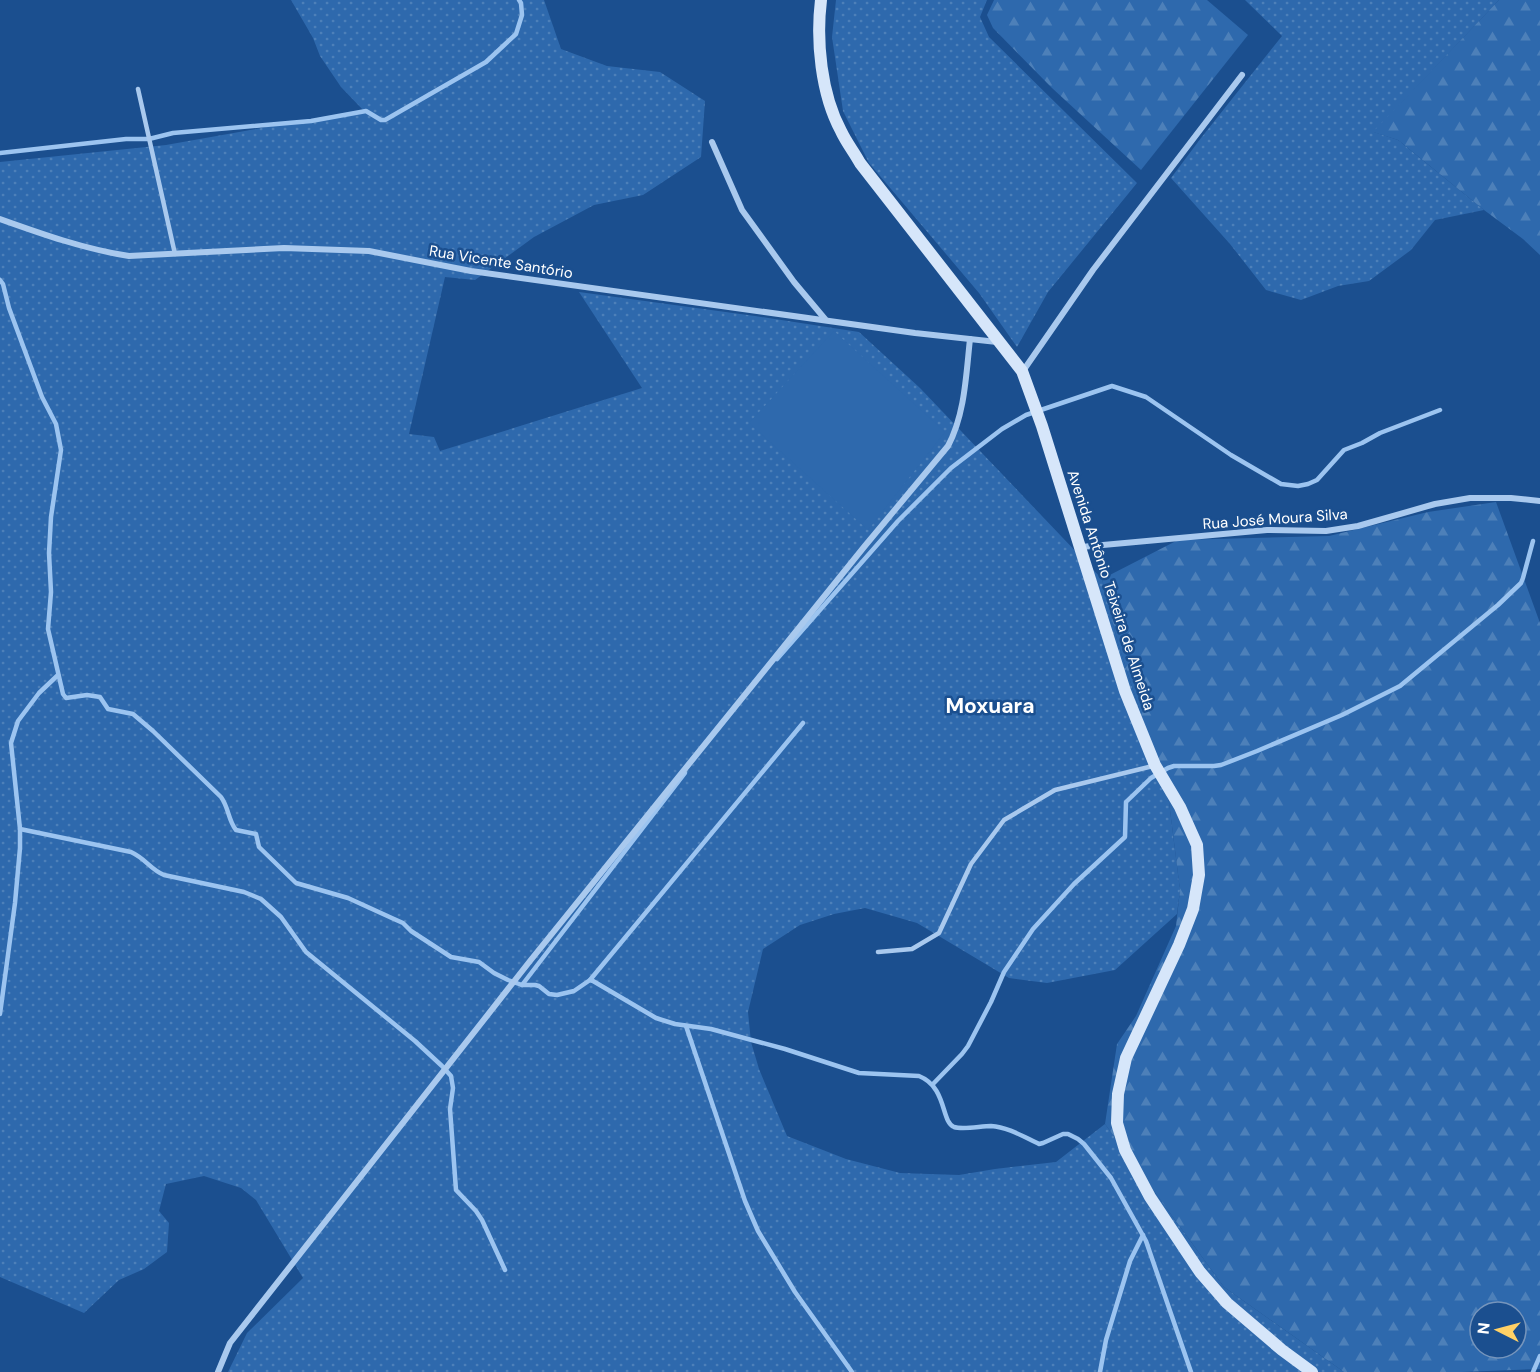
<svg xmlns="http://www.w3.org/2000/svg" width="1540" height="1372" font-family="'DM Sans',sans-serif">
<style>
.grass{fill:url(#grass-dots)}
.forest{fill:url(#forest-firs);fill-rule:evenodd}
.pitch{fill:#2e69ad}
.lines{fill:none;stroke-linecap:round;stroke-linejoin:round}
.stream{stroke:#9cc4f0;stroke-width:4.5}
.lane{stroke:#a9c9ee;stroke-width:4.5}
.street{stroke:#a9c9ee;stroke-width:6}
.secondary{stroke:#d6e6fa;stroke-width:12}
.labels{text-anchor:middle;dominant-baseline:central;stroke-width:5;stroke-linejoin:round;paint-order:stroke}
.street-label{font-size:15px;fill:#fff;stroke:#1b4f8f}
.district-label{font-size:21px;font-weight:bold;fill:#fff;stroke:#1b4f8f}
</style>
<defs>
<pattern id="grass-dots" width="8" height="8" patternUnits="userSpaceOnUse" patternTransform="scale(1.5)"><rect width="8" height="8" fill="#2e69ad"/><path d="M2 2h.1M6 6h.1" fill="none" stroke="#4d80b9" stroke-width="1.8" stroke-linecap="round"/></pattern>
<pattern id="forest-firs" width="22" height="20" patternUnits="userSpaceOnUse" patternTransform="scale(1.5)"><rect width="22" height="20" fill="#2e69ad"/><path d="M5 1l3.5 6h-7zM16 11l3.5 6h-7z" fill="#4d80b9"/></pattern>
</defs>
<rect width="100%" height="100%" fill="#1b4f8f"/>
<g class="grass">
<polygon points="291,0 544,0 561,49 607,66 660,72 705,101 701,157 643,195 594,205 534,237 475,280 445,277 409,434 434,437 440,451 642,388 579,292 755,316 859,332 920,388 1102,579 1118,643 1169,802 1180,890 1177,914 1115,970 1047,983 1009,978 917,923 865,908 834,914 800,925 763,949 748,1012 751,1042 759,1069 787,1136 846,1159 900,1173 959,1175 995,1169 1056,1162 1105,1124 1224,1287 1344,1372 228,1372 247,1333 303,1278 256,1200 241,1188 204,1176 166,1184 159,1211 169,1223 167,1252 144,1269 119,1280 84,1313 0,1277 0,162 166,145 363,110 341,87 320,56 313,38"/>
<polygon points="836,0 987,0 980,17 989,37 1137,183 1048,292 1017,347 979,293 869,163 843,111 832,37"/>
<polygon points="1245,0 1499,0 1374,132 1398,140 1484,210 1435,220 1411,250 1369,281 1338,286 1301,300 1266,290 1230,244 1171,178 1201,138 1282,36"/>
</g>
<g class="forest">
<polygon points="994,0 1207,0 1248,35 1141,170 1052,88 993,28 987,15"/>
<polygon points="1499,0 1540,0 1540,255 1523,239 1484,210 1398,140 1373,132"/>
<path d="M 1496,502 L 1540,623 L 1540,1369 L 1461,1372 L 1344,1372 L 1224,1287 L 1105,1124 L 1117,1044 L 1136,1016 L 1176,926 L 1180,890 L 1169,802 L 1118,643 L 1102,579 L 1178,540 L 1329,536 L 1428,512 ZM 1480,1312 L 1516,1312 L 1516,1348 L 1480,1348 Z"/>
</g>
<polygon class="pitch" points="834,331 945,432 868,530 749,423"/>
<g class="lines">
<g class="stream">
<polyline points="0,153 126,139 149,139 173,133 311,121 366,111 381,120 385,120 486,62 516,34 522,15 521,3 519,0"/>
<path d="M 0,280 L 3,284 L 9,308 L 42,397 L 56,424 L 61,450 L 51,517 L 49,553 L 51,592 L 48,629 L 63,694 L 66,698 L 87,695 L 100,697 L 108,709 L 133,714 L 153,731 L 221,797 C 229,808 228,820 236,830 L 256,834 L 259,847 L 296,883 L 348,898 L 394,919 L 403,923 L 411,931 L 451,957 L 479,962 L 494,973 L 508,980 L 522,985 L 535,985 L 539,986 L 549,994 L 557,995 L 574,991 L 590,980 L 803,723"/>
<polyline points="777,659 898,521 951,468 1002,429 1026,415 1112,386 1146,397 1231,455 1281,484 1298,486 1308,484 1317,480 1344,450 1362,443 1380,433 1440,410"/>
<path d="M 20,829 L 131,852 C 146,859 150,869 164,875 L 244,892 L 261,899 L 281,917 L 306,952 L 415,1041 L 442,1066 L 451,1076 L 453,1088 L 450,1109 L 456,1190 L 476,1211 L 482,1220 L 505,1270"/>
<path d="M 590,980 L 593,981 L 656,1018 L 675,1024 L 711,1029 L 785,1049 L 859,1073 L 919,1076 C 947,1087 941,1122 954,1127 C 963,1130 981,1126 991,1126 C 1008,1127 1024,1137 1039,1144 L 1043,1143 L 1063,1134 L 1068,1134 L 1078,1139 L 1084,1144 L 1111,1178 L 1146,1241 L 1191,1372"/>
<polyline points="522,985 685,773"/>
<polyline points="0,1014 15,903 20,848 20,829 11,743 18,721 39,693 58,675"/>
<polyline points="686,1026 745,1201 758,1231 795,1292 852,1372"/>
<polyline points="933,1084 962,1054 968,1046 991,1002 1004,972 1033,929 1074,884 1125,837 1126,802 1151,778 1168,768 1174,766 1214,766 1221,765 1257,751 1342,715 1400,686 1498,605 1521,583 1523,578 1533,541"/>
<polyline points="1100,1372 1106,1340 1130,1261 1143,1235"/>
<polyline points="1533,1372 1540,1356"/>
</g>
<g class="lane">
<polyline points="138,89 175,254"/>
<polyline points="878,952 912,949 939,933 971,864 1004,820 1055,790 1153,766"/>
</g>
<g class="street">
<polyline points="712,142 742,210 794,282 825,319"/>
<path d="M 0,219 C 42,234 84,249 129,256 L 284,248 L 369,251 L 471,271 L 915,333 L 997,342"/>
<polyline points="1023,371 1093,270 1242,75"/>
<polyline points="1081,547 1267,530 1326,531 1358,526 1435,504 1470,498 1511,498 1540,501"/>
<path d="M 218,1372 L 230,1343 L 530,961 L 864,547 L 948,446 C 965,414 966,375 970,339"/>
</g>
<path class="secondary" d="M 821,0 C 816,41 821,94 841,131 C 846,142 854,152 860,163 L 1022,371 L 1042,426 L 1125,691 L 1155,765 L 1180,807 L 1197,845 L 1199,875 L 1193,909 L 1179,945 L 1126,1058 L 1118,1094 L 1117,1123 L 1125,1150 L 1150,1197 L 1200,1272 L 1227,1303 L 1282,1350 L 1312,1372"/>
</g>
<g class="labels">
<g class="street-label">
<text transform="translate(501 262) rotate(9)">Rua Vicente Santório</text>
<text transform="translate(1275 519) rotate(-4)">Rua José Moura Silva</text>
<text transform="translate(1111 590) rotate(72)">Avenida Antônio Teixeira de Almeida</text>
</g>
<g class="district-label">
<text x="990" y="706">Moxuara</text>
</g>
</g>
<g transform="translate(1498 1330) rotate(276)"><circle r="28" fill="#1b4f8f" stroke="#7695bc" stroke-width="1.5"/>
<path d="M0-4.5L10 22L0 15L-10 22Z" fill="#ffd166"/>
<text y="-9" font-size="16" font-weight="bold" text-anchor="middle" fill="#ffffff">N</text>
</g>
</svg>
